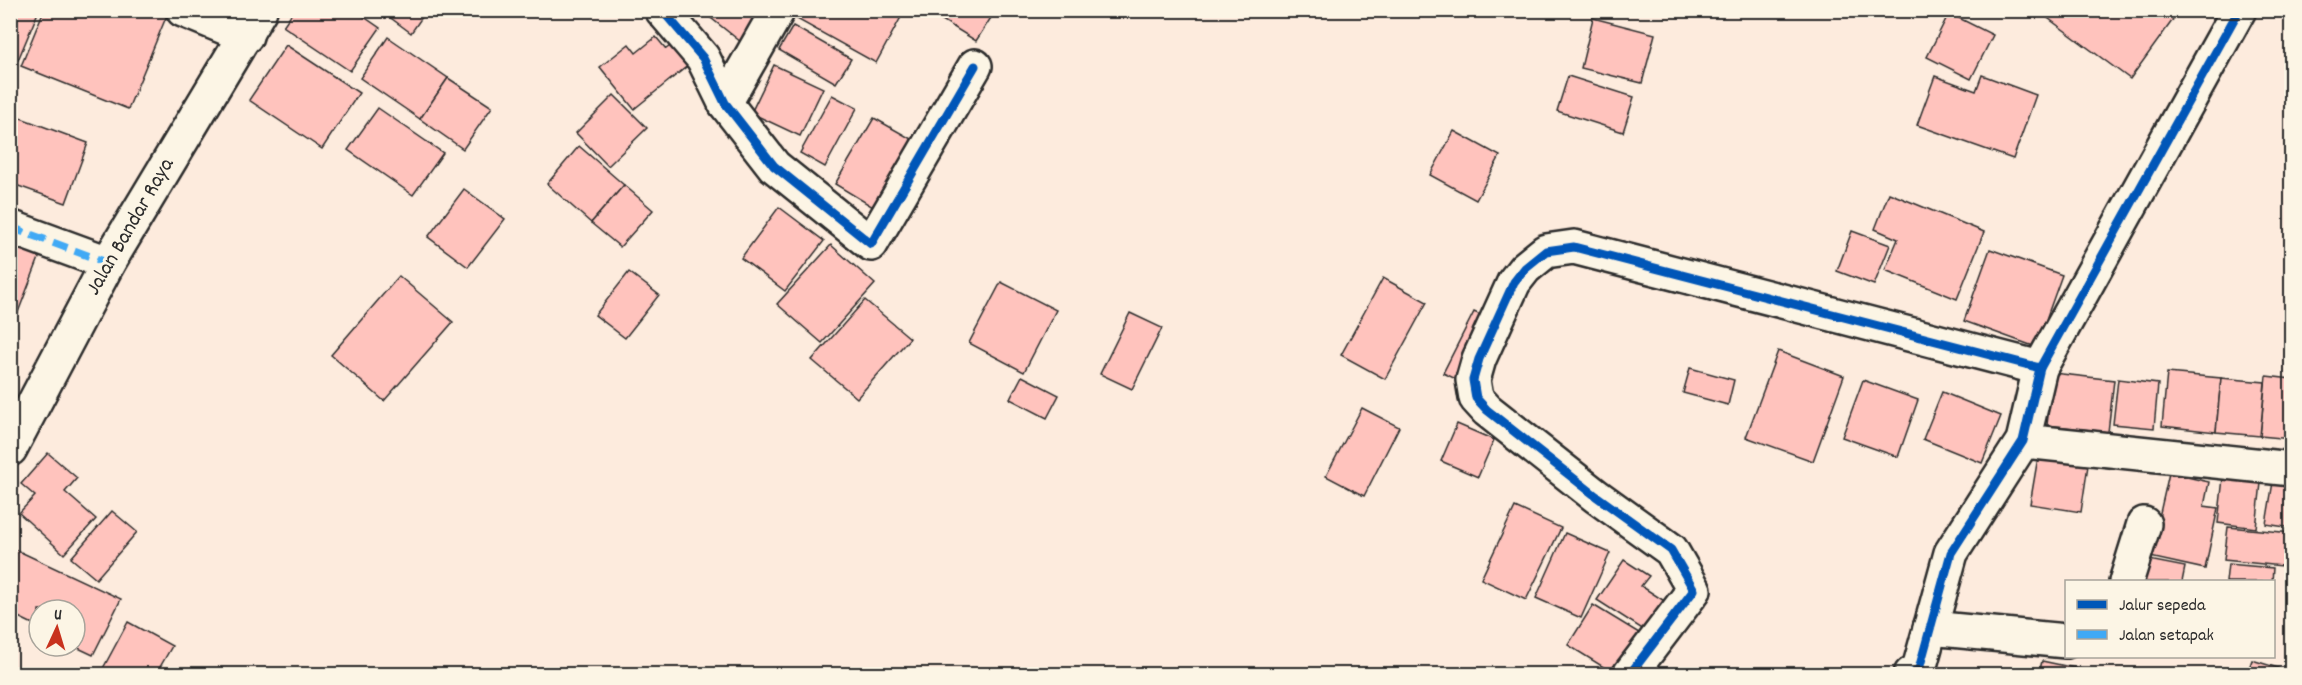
<svg xmlns="http://www.w3.org/2000/svg" width="2302" height="685" font-family="Dekko,sans-serif">
<style>
.building{fill:#ffc3bd;stroke:#2b2b2b;stroke-width:1.5}
.lines{fill:none;stroke-linecap:round;stroke-linejoin:round}
.minor-casing{stroke:#2b2b2b;stroke-width:38}
.minor{stroke:#fcf5e5;stroke-width:33}
.quiet{stroke:#3fa9f5;stroke-width:8;stroke-dasharray:15 8;stroke-linecap:butt}
.cycleway-casing{stroke:#fcf5e5;stroke-width:13}
.cycleway{stroke:#0057b8;stroke-width:9}
.labels{text-anchor:middle;dominant-baseline:central;stroke-width:6;stroke-linejoin:round;paint-order:stroke}
.street-label{font-size:22px;fill:#2b2b2b;stroke:#fcf5e5}
</style>
<rect width="100%" height="100%" fill="#fdebdd"/>
<filter id="ink" filterUnits="userSpaceOnUse"><feTurbulence type="fractalNoise" baseFrequency=".0167" numOctaves="2"/><feDisplacementMap in="SourceGraphic" scale="12" xChannelSelector="R" yChannelSelector="G"/><feConvolveMatrix kernelMatrix="1 2 1 2 8 2 1 2 1" color-interpolation-filters="sRGB"/></filter>
<g filter="url(#ink)">
<g class="building">
<polygon points="10,10 39,10 18,60 10,56"/>
<polygon points="44,10 156,10 167,15 128,109 21,66"/>
<polygon points="294,10 354,10 380,28 350,71 283,26"/>
<polygon points="380,10 427,10 411,33"/>
<polygon points="709,10 766,10 741,42 706,14"/>
<polygon points="787,10 888,10 901,17 876,63 786,13"/>
<polygon points="926,10 996,10 976,41"/>
<polygon points="2037,10 2180,10 2130,79"/>
<polygon points="1949,13 1993,35 1971,79 1927,57"/>
<polygon points="1593,18 1655,34 1642,83 1581,68"/>
<polygon points="793,26 851,59 836,83 779,50"/>
<polygon points="388,37 448,78 420,119 360,78"/>
<polygon points="656,37 666,49 673,44 690,64 634,109 600,67 629,44 636,53"/>
<polygon points="286,45 359,93 322,149 249,100"/>
<polygon points="774,65 823,88 800,136 751,113"/>
<polygon points="1982,75 2036,95 2013,159 1917,125 1935,76 1976,91"/>
<polygon points="1568,76 1634,97 1623,132 1557,111"/>
<polygon points="448,78 492,107 463,149 420,119"/>
<polygon points="614,95 647,128 608,166 576,133"/>
<polygon points="832,95 857,108 825,167 800,153"/>
<polygon points="378,108 443,153 413,195 348,150"/>
<polygon points="10,114 88,143 66,203 10,183"/>
<polygon points="874,118 913,140 873,207 835,184"/>
<polygon points="1454,131 1500,156 1476,200 1430,175"/>
<polygon points="579,146 624,185 591,223 547,184"/>
<polygon points="624,185 653,210 620,247 591,223"/>
<polygon points="464,189 505,219 468,267 428,237"/>
<polygon points="1889,193 1984,232 1957,299 1885,270 1898,239 1875,229"/>
<polygon points="779,207 824,241 785,291 741,258"/>
<polygon points="1852,231 1890,245 1874,285 1837,271"/>
<polygon points="10,242 41,253 10,333"/>
<polygon points="831,245 875,284 822,343 777,304"/>
<polygon points="1990,249 2062,275 2036,347 1964,321"/>
<polygon points="629,272 659,295 625,338 595,315"/>
<polygon points="399,276 453,322 384,401 331,355"/>
<polygon points="1383,278 1427,302 1385,379 1341,355"/>
<polygon points="1001,282 1056,310 1024,372 969,343"/>
<polygon points="865,300 910,338 857,398 812,360"/>
<polygon points="1474,312 1489,319 1458,380 1443,373"/>
<polygon points="1130,313 1162,328 1132,389 1100,374"/>
<polygon points="1778,351 1844,376 1813,461 1746,437"/>
<polygon points="1690,368 1734,380 1728,405 1683,393"/>
<polygon points="2053,373 2114,380 2108,432 2047,425"/>
<polygon points="2167,373 2221,378 2216,432 2162,426"/>
<polygon points="1022,376 1059,395 1047,418 1010,399"/>
<polygon points="2266,376 2292,379 2292,439 2260,436"/>
<polygon points="2221,378 2265,382 2260,436 2216,432"/>
<polygon points="2118,379 2158,384 2154,428 2113,424"/>
<polygon points="1863,380 1918,400 1898,457 1842,437"/>
<polygon points="1942,392 2001,416 1982,463 1923,439"/>
<polygon points="1362,408 1399,427 1364,496 1326,476"/>
<polygon points="1457,424 1494,440 1478,477 1441,461"/>
<polygon points="48,453 77,478 65,492 96,519 64,554 19,513 35,496 21,484"/>
<polygon points="2038,457 2088,465 2081,512 2030,504"/>
<polygon points="2169,473 2209,482 2204,506 2218,508 2205,569 2150,557"/>
<polygon points="2223,478 2261,483 2256,528 2218,523"/>
<polygon points="2273,482 2292,485 2292,528 2266,524"/>
<polygon points="1515,507 1561,528 1526,600 1481,579"/>
<polygon points="112,511 137,532 96,579 71,558"/>
<polygon points="2228,527 2292,533 2292,567 2224,560"/>
<polygon points="1565,533 1610,553 1581,618 1536,598"/>
<polygon points="10,547 121,599 93,655 74,646 75,610 39,610 39,627 10,613"/>
<polygon points="2139,558 2185,567 2182,582 2134,582"/>
<polygon points="1624,560 1649,576 1641,586 1666,602 1647,632 1597,600"/>
<polygon points="2228,564 2273,568 2272,582 2226,582"/>
<polygon points="1593,605 1639,633 1613,673 1568,645"/>
<polygon points="128,622 172,646 156,674 100,674"/>
<polygon points="2252,660 2278,668 2276,674 2247,674"/>
<polygon points="2042,661 2103,674 2039,674"/>
</g>
<g class="lines">
<g class="minor-casing">
<g id="minor">
<polyline points="183,10 246,36"/>
<polyline points="662,10 703,58 725,103 774,166 871,244 975,66"/>
<polyline points="725,103 778,10"/>
<polyline points="10,227 108,263"/>
<polyline points="2023,441 2292,469"/>
<polyline points="10,449 108,263 260,10"/>
<polyline points="2126,582 2144,524"/>
<polyline points="1930,628 2066,641"/>
<polyline points="1630,674 1694,590 1671,550 1596,496 1487,410 1476,398 1473,380 1479,359 1514,282 1525,268 1546,251 1574,247 2040,368"/>
<polyline points="1911,674 1919,669 1951,553 2023,441 2040,368 2239,10"/>
</g>
</g>
<use href="#minor" class="minor"/>
<polyline class="quiet" points="10,227 108,263"/>
<g class="cycleway-casing">
<g id="cycleway">
<polyline points="662,10 703,58 725,103 774,166 871,244 975,66"/>
<polyline points="1630,674 1694,590 1671,550 1596,496 1487,410 1476,398 1473,380 1479,359 1514,282 1525,268 1546,251 1574,247 2040,368"/>
<polyline points="1911,674 1919,669 1951,553 2023,441 2040,368 2239,10"/>
</g>
</g>
<use href="#cycleway" class="cycleway"/>
</g>
</g>
<g class="labels">
<g class="street-label">
<text transform="translate(131 227) rotate(-60)">Jalan Bandar Raya</text>
</g>
</g>
<rect width="2302" height="685" fill="none" stroke="#fcf5e5" stroke-width="36"/>
<rect x="18" y="18" width="2266" height="649" fill="none" stroke="#2b2b2b" stroke-width="2" filter="url(#ink)"/>
<rect x="2065" y="580" width="210" height="78" fill="#fcf5e5" stroke="#a8a49b" stroke-width="1.5"/>
<rect x="2077" y="600" width="30" height="9" fill="#0057b8" stroke="#a8a49b" stroke-width="1.5"/>
<text x="2119" y="610" font-size="18" fill="#2b2b2b">Jalur sepeda</text>
<rect x="2077" y="630" width="30" height="9" fill="#3fa9f5" stroke="#a8a49b" stroke-width="1.5"/>
<text x="2119" y="640" font-size="18" fill="#2b2b2b">Jalan setapak</text>
<g transform="translate(57 628) rotate(4)"><circle r="28" fill="#fcf5e5" stroke="#a8a49b" stroke-width="1.5"/>
<path d="M0-4.5L10 22L0 15L-10 22Z" fill="#c8321e"/>
<text y="-9" font-size="16" font-weight="bold" text-anchor="middle" fill="#2b2b2b">U</text>
</g>
</svg>
